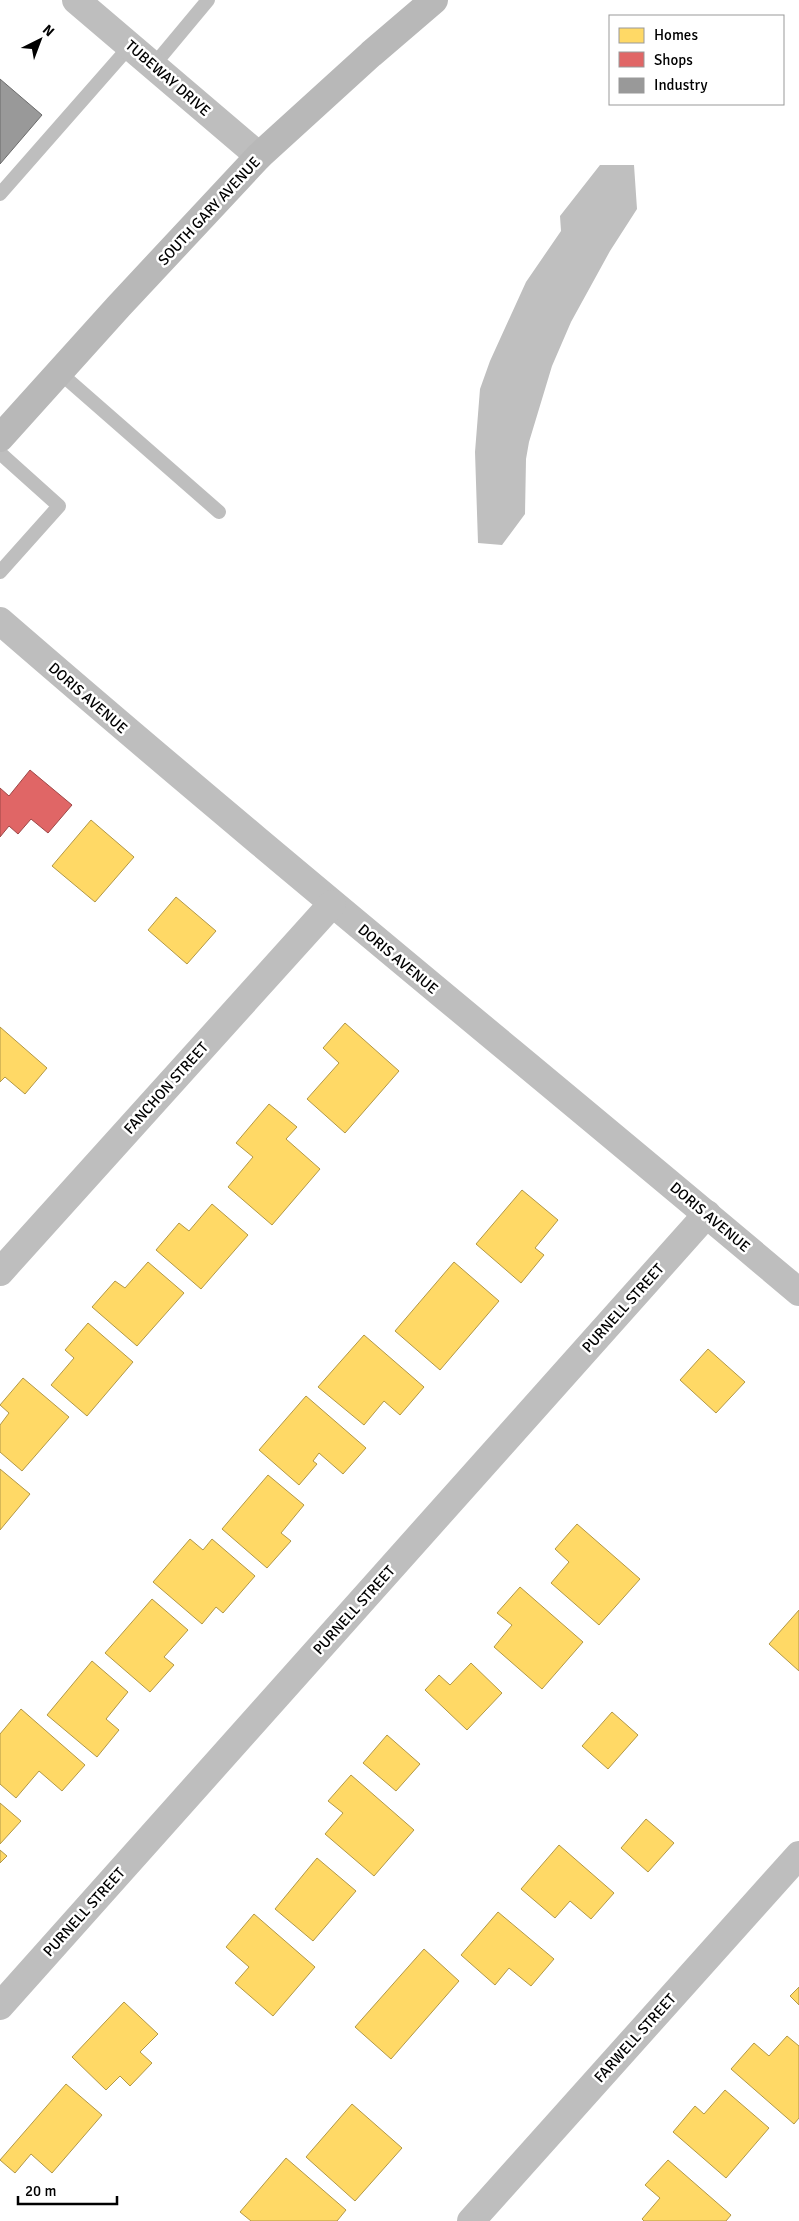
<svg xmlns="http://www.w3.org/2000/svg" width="799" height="2221" font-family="Signika,sans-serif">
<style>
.water{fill:#bfbfbf}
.homes{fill:#ffd966;stroke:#b29847}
.shops{fill:#e06666;stroke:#9d4747}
.industry{fill:#999;stroke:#6b6b6b}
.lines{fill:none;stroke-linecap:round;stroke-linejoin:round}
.service{stroke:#bebebe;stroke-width:14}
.minor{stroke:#bebebe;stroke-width:28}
.secondary{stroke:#b8b8b8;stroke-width:28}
.labels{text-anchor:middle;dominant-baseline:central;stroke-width:5;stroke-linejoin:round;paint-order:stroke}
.street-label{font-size:15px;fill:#000;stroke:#fff}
</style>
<rect width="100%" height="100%" fill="#fff"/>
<polygon class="water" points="600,165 634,165 637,209 610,251 571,322 552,366 529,442 526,459 525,514 502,545 478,543 475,452 480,389 490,361 526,282 561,231 560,216"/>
<g class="homes">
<polygon points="91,820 134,857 95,902 52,866"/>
<polygon points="176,897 216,931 187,964 148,930"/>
<polygon points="345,1023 399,1071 345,1133 307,1099 339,1063 323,1048"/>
<polygon points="0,1027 47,1068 25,1094 5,1077 0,1082"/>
<polygon points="269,1104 297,1127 286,1139 320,1169 272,1225 228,1187 253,1157 236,1143"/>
<polygon points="522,1190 558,1220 535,1248 544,1255 521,1283 476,1244"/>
<polygon points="212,1204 248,1235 201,1289 156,1250 179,1223 189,1231"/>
<polygon points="148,1262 184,1293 137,1346 92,1307 115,1281 125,1288"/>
<polygon points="454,1262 499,1301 440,1370 395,1331"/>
<polygon points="88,1323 133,1362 87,1416 51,1385 74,1358 65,1350"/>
<polygon points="364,1335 424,1387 400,1415 384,1401 364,1425 318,1387"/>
<polygon points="708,1349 745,1382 716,1413 680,1380"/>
<polygon points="23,1378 69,1417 22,1471 0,1452 0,1425 9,1413 0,1405"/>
<polygon points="306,1396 366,1448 343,1474 319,1453 313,1461 317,1464 299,1485 259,1450"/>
<polygon points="0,1469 30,1494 0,1530"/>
<polygon points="268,1475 304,1505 281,1533 291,1541 267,1568 222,1529"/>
<polygon points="577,1524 640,1579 599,1625 551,1583 569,1562 555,1549"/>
<polygon points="190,1539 203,1550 212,1539 255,1576 223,1613 216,1607 202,1624 153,1582"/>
<polygon points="520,1587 583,1642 542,1689 494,1647 512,1625 497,1613"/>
<polygon points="152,1599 188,1630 164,1657 174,1665 150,1692 105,1653"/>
<polygon points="799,1610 799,1671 769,1644"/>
<polygon points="92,1661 128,1692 106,1719 119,1730 97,1757 47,1715"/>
<polygon points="471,1663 502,1693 467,1730 425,1690 439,1675 450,1685"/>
<polygon points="21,1709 85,1765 62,1791 39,1771 16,1798 0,1784 0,1734"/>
<polygon points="612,1712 638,1735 608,1769 582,1746"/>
<polygon points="387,1735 420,1764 396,1791 363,1763"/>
<polygon points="351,1775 414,1830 374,1876 325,1834 343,1813 328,1801"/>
<polygon points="0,1803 21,1821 0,1844"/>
<polygon points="646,1819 674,1843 648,1872 621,1848"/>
<polygon points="559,1845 614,1893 591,1919 570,1901 555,1918 521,1889"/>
<polygon points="0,1850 7,1856 0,1863"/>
<polygon points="317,1858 356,1891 313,1941 275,1909"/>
<polygon points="498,1912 554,1959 531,1986 509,1968 495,1985 461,1955"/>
<polygon points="254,1914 315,1967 273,2016 235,1983 249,1967 226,1947"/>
<polygon points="424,1949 459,1981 391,2059 355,2027"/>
<polygon points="799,1987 799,2005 790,1996"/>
<polygon points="124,2002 158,2034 140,2052 152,2063 130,2086 120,2076 106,2090 72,2057"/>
<polygon points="787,2036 799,2046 799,2118 794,2124 731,2069 754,2043 769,2056"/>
<polygon points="66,2084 102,2115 52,2173 31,2154 15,2173 0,2160"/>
<polygon points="725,2090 769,2128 726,2178 673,2132 695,2106 704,2114"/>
<polygon points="352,2104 402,2148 355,2201 306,2157"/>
<polygon points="286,2158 346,2210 337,2221 251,2221 240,2212"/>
<polygon points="668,2160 731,2215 726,2221 644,2221 642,2219 660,2198 645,2185"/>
</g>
<polygon class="shops" points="30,770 72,805 48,833 31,819 18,834 9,826 0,837 0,788 9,796"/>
<polygon class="industry" points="0,79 42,115 0,164"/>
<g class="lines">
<g class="service">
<polyline points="153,66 208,0"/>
<polyline points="0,194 130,46"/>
<polyline points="59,372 219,512"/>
<polyline points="0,453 59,506 0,572"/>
</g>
<g class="minor">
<polyline points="76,0 259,156"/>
<path d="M 0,621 C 263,849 533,1068 799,1292"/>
<polyline points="0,1272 332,904"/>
<polyline points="0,2006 707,1214"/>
<polyline points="471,2221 799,1855"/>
</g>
<polyline class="secondary" points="0,438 118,307 259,156 371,54 434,0"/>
</g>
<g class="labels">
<g class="street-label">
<text transform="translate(168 78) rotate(41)">TUBEWAY DRIVE</text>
<text transform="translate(209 211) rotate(-47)">SOUTH GARY AVENUE</text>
<text transform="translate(88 698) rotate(41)">DORIS AVENUE</text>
<text transform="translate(398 959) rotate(40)">DORIS AVENUE</text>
<text transform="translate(166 1088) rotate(-48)">FANCHON STREET</text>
<text transform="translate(710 1217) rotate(40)">DORIS AVENUE</text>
<text transform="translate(623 1308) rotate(-48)">PURNELL STREET</text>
<text transform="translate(354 1610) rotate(-48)">PURNELL STREET</text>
<text transform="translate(84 1912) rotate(-48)">PURNELL STREET</text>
<text transform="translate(635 2038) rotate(-48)">FARWELL STREET</text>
</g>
</g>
<rect x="609" y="15" width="175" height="90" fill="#ffffff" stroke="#999999"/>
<rect x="619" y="28" width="25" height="15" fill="#ffd966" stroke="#999999"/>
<text x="654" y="40" font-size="15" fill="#000000">Homes</text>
<rect x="619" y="52" width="25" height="15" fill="#e06666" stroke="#999999"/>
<text x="654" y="65" font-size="15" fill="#000000">Shops</text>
<rect x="619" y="78" width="25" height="15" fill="#999999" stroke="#999999"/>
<text x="654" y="90" font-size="15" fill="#000000">Industry</text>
<g transform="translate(40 40) rotate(42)" stroke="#ffffff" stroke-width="4" paint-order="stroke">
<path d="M0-4L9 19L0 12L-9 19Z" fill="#000000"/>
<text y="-8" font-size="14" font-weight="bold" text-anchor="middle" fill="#000000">N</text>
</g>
<path d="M18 2196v8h99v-8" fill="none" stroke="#000000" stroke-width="2.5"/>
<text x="25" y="2196" font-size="15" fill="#000000" stroke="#ffffff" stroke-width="4" paint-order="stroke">20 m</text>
</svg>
